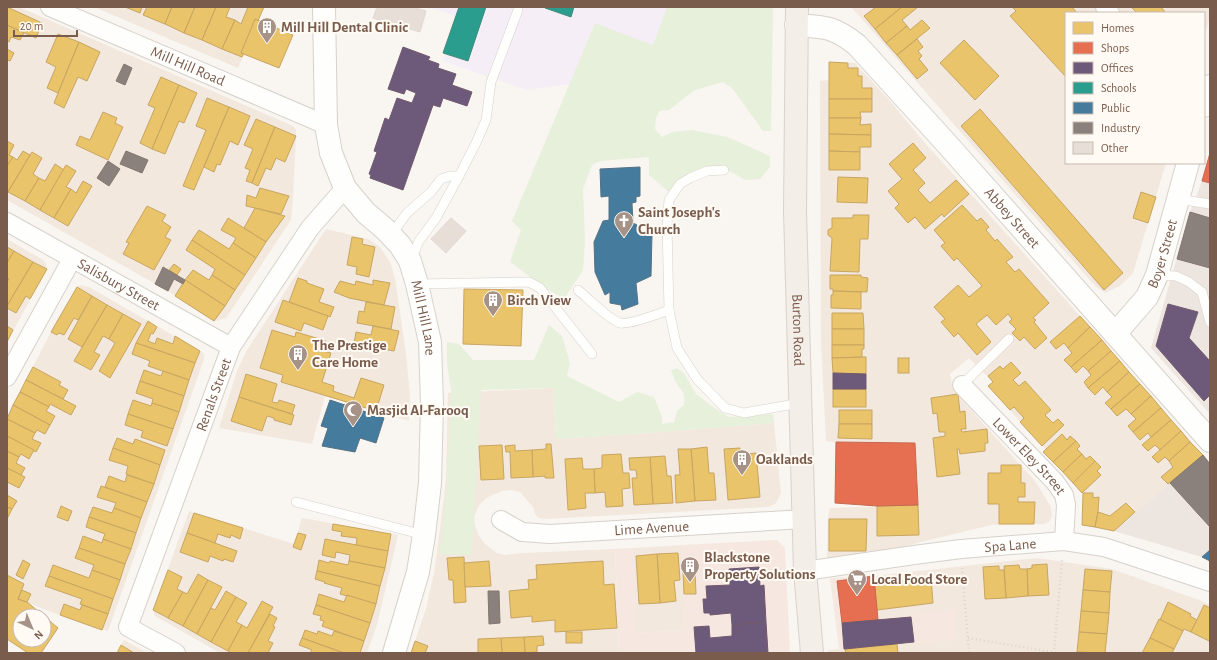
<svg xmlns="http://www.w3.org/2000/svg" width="1217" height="660" font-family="'Alegreya Sans',sans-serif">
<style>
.residential{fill:#f2e8de}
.commercial{fill:#f6e8e1}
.industrial{fill:#ede5e0}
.education{fill:#f6eef6}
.green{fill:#e7f0db}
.homes{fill:#e9c46a;stroke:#c8a561}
.shops{fill:#e76f51;stroke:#c66950}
.offices{fill:#6d597a;stroke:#715a6c}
.schools{fill:#2a9d8f;stroke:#428a7b}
.public{fill:#457b9d;stroke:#557285}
.industry{fill:#8a817c;stroke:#85766e}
.building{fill:#e6ded7;stroke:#e2d8d2}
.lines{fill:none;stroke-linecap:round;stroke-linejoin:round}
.service-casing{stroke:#d7d1cb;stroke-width:10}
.minor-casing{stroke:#d7d1cb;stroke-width:20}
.tertiary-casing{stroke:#d7d1cb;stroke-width:24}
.primary-casing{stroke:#dad1cc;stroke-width:24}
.path{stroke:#dcd5d0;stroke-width:2.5;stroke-dasharray:1 3;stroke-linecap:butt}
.service{stroke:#fefefd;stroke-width:9}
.minor{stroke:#fefefd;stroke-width:18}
.tertiary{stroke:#fefefd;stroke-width:22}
.primary{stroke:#f3eee8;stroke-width:22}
.labels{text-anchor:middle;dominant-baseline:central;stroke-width:4;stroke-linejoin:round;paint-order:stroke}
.poi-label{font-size:15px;font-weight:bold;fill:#7a5c4d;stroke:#fffaf3;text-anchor:start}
.street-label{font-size:15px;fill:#7a5c4d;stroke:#fffaf3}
</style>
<rect width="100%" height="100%" fill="#f9f5f0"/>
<g class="residential">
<polygon points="7,7 19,7 293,126 296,130 296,136 293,198 291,220 226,318 220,320 214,321 168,291 7,200"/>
<polygon points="94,7 264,7 238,68"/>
<polygon points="877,7 1210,7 1210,17 1204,37 1204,13 1066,13 1066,163 1166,163 1133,273 1120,286 1105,293 1095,286 862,19"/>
<polygon points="829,62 855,63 890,101 918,135 1080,316 1203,455 1114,531 1082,525 1083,493 1043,452 1045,449 988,386 993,382 969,358 950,374 953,390 1035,481 1051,507 1052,516 1050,521 1044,524 991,525 868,555 827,558 828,517 830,508 917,505 836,442 826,441 821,343 820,81 829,80"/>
<polygon points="326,229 368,239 380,247 390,262 395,278 406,354 410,396 409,421 325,396 312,444 219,428 237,371 247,350"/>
<polygon points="7,239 43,260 46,263 47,269 7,342"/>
<polygon points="81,285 89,287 200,351 204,354 204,359 108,631 54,613 18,599 24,584 7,575 7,417 51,332 77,287"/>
<polygon points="553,388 556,439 649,433 774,423 781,493 776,503 768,507 545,519 539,518 535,514 533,507 520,492 511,490 502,491 488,497 479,505 474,517 475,526 479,536 486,545 497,553 504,555 524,553 615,549 619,653 411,653 426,609 434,573 441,521 446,480 448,393"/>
<polygon points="189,511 294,544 302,518 398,535 377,625 367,653 220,653 155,616 153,610"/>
<polygon points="682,545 685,630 636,633 633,548"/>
<polygon points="1037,558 1112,569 1199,600 1210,605 1210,653 829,653 828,650 959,638 878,620 874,576"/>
<polygon points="124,640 147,653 117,653"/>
</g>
<g class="commercial">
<polygon points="851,7 877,7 862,19"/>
<polygon points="777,540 785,548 790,653 619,653 615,549 633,548 637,633 685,630 682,545"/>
<polygon points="874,576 878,620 957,608 959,638 954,641 914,642 839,649 830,578"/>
</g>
<g class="industrial">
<polygon points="1210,153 1210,414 1151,348 1190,212 1202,181"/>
<polygon points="1203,455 1210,464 1210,561 1202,557 1114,531"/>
</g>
<polygon class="education" points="429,7 773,7 771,56 527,90 443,61 457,17"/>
<g class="green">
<polygon points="667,7 773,7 771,131 763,131 733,89 723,82 695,90 669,110 659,111 656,118 655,129 662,137 672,132 692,130 727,137 770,156 770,167 760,179 746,180 727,170 718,167 669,192 649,175 649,157 600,161 592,165 583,189 585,241 583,270 564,299 544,287 510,262 521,230 512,221 595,23 653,45"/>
<polygon points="549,325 562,336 570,363 567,376 619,402 637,392 654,397 662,417 662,424 674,422 677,411 684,405 684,394 675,381 671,370 677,368 684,373 696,394 716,409 729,417 773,414 774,423 649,433 556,439 553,388 481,390 472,555 440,554 447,484 451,390 447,363 447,342 459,344 473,360 534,360"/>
</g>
<g class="homes">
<polygon points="7,7 42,23 36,38 7,25"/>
<polygon points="125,7 142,7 140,13"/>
<polygon points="147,7 172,7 165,24 143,15"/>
<polygon points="172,7 195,7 184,33 165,24"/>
<polygon points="195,7 216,7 202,40 184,33"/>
<polygon points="216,7 230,7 226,17 235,20 222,49 202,40"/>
<polygon points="248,7 264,7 242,57 222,49 235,20 241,24"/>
<polygon points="876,7 902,7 875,29 864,16"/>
<polygon points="902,7 918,7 902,20 907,26 886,43 875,29"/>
<polygon points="1012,7 1072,7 1077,13 1066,13 1066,77 1010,16 1016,11"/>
<polygon points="1131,7 1161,7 1166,13 1137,13"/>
<polygon points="255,19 293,35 279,68 241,53"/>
<polygon points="922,20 930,28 897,55 886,43 907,26 910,30"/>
<polygon points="7,25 24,33 20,40 11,37 9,42 7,41"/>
<polygon points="58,34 79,42 58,93 47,88 56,67 46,62"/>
<polygon points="917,39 923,47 918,51 922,56 919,59 928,70 917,79 897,55"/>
<polygon points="964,40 999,76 975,100 940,63"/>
<polygon points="79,42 100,52 87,81 78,77 64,108 54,103"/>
<polygon points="7,49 14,53 10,61 7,60"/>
<polygon points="829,62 848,63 848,68 858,68 858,76 862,76 862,88 872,88 872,99 829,99"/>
<polygon points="161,77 179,85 152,149 140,143 155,108 148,105"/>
<polygon points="179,85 197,93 184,123 179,121 165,154 152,149"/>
<polygon points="207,98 229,107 194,190 183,186 206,130 196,126"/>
<polygon points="829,99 872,99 872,112 860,112 861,118 829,118"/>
<polygon points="229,107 250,116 238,145 230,141 220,165 217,164 214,172 204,167"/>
<polygon points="980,109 1123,273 1104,290 961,126"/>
<polygon points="103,112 117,118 115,123 123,127 108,160 76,145 80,136 90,140"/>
<polygon points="829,118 861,118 860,125 871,124 871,135 829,134"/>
<polygon points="256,119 275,127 252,183 246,181 250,170 245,168 253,149 244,145"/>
<polygon points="275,127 296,136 285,162 276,158 271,170 266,168 258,186 252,183"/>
<polygon points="829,134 871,135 871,147 860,147 860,152 829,151"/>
<polygon points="7,141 14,145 9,155 13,157 7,166"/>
<polygon points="913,143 926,158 913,170 925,183 918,190 930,203 956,180 969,194 944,217 942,214 925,229 915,217 908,223 895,208 899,204 888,191 902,179 889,164"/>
<polygon points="23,151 30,155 8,192 7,191 7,166 13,157 17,160"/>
<polygon points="829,151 860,152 860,170 829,170"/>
<polygon points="32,152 42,158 33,174 39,178 25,201 8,192"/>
<polygon points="55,164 64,170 40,210 25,201 39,178 45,181"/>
<polygon points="66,165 76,171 66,187 71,189 54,218 40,210"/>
<polygon points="838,177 868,178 867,203 837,202"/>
<polygon points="83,181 92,186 68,226 54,218 71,189 76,193"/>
<polygon points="260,188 289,196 281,214 246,206 247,195 256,198"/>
<polygon points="1141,192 1156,197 1148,223 1133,218"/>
<polygon points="962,205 977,221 981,218 989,227 986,230 995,241 997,239 1013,257 1006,262 1015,272 1019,269 1049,303 1033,318 1036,320 1034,322 1047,338 1035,349 1024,337 1020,341 1012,333 1016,329 1009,322 1012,319 1008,314 996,325 987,315 976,324 991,342 977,355 958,333 954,337 941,322 945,319 934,307 958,285 969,297 982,286 957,258 954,261 941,246 945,243 934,230"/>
<polygon points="147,206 166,215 162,221 171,227 165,237 171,240 154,270 123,254 129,243 126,242"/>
<polygon points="255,208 285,216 266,242 244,228"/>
<polygon points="853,215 869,215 868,239 860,239 859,272 830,271 832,238 828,235 828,230 832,228 832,218 853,218"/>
<polygon points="228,218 266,242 256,258 233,243 236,238 221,230"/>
<polygon points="199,230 229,249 233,243 256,258 245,275 192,240"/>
<polygon points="352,237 363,239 362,244 375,247 369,277 356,274 357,267 347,265"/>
<polygon points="192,240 245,275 235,290 212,275 215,269 186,250"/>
<polygon points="7,247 14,251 7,263"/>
<polygon points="14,251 33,262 7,306 7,282 9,279 7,278 7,263"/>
<polygon points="33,262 47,269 30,299 26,296 16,313 7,308 7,306"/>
<polygon points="174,264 181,269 177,275 169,270"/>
<polygon points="193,270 209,280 212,275 235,290 225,306 185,280"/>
<polygon points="830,275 861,275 861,277 868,278 867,292 833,291 833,289 830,289"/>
<polygon points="298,278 307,281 307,283 324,289 319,302 334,307 330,317 289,302"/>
<polygon points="185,280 225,306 214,321 175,296"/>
<polygon points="373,280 390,283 384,305 349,298 334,292 340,281 355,285 356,281 373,285"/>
<polygon points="77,287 92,296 78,320 74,318 64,335 59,333 57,335 51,332"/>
<polygon points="464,289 523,290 521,346 463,344"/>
<polygon points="833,291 861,292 861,309 831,308 831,295 833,295"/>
<polygon points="92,296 107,305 82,347 68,339"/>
<polygon points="283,300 328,316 323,330 304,323 301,331 275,322"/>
<polygon points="366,302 395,307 391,329 357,323 359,311 364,312"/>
<polygon points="107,305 123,314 109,339 103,336 94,352 100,355 91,370 74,361"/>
<polygon points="832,313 863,313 864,329 832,329"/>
<polygon points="123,314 141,324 110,378 99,371 115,343 109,339"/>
<polygon points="1080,316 1090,327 1068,348 1064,343 1056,349 1050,342"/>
<polygon points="148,321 157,327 153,334 151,333 148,341 155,344 157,338 173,344 175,336 200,351 195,363 136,343"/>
<polygon points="7,326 13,330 7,342"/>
<polygon points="373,326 399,331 394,351 354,344 356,332 371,335"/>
<polygon points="1090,327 1102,340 1071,367 1064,360 1072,353 1068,348"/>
<rect x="832" y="329" width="32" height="16"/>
<polygon points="272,330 295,337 296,332 326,341 323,351 331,353 322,382 334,386 333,391 354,398 361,378 384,385 376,411 281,382 283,375 260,368"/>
<polygon points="1102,340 1111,351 1088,371 1083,366 1076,373 1071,367"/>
<polygon points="136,343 195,363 189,380 148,366 150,361 132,354"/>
<polygon points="832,345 864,345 864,349 862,349 862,357 832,358"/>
<polygon points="1111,351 1120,361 1088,388 1084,382 1091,375 1088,371"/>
<polygon points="866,357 866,374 833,373 832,358"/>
<rect x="898" y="358" width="11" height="15"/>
<polygon points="1120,361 1129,372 1107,392 1103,387 1095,395 1088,388"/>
<polygon points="1011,362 1021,373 1013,380 1019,386 1025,381 1051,410 1045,415 1053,423 1058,419 1064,425 1042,446 1020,422 1024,418 1014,407 1010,410 988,386 993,382 988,376 1000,366 1003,369"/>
<polygon points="33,367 61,382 59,385 68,390 63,399 26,380"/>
<polygon points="144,370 161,376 163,371 189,380 184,396 140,381"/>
<polygon points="1129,372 1140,384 1111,409 1105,403 1112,397 1107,392"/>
<polygon points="246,374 277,384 272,402 278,403 279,400 295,405 292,414 239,397"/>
<polygon points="26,380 76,406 71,415 50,404 49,407 20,392"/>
<polygon points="140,381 184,396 179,412 152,403 153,399 136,393"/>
<polygon points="1140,384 1151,396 1131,414 1126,409 1117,416 1111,409"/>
<rect x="833" y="389" width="33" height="18"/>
<polygon points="20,392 49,407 46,411 55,416 50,425 13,405"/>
<polygon points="958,394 960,412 965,411 966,429 961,429 962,432 987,429 988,443 985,443 985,451 960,454 959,449 957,449 960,474 937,477 933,438 945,436 945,432 939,432 937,413 933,414 931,398"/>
<polygon points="1151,396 1161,408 1133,432 1128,426 1136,419 1131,414"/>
<polygon points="239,397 294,415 291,425 274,420 274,418 267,416 262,431 231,421"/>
<polygon points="133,400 151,406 152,403 179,412 173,429 128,414"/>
<polygon points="13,405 50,425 45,434 37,430 35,433 7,419"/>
<polygon points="1161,408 1171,420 1151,437 1148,433 1140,440 1133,432"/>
<rect x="839" y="410" width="33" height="14"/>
<polygon points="128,414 173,429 167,446 141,437 143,431 125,425"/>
<polygon points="7,419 35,433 32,439 41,443 36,452 7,436"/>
<polygon points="1171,420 1181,431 1160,450 1155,445 1148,451 1142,445"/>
<polygon points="839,424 872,424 872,439 838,438"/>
<polygon points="1181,431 1190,442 1169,461 1165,457 1158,463 1152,457"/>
<polygon points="1062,434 1067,440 1070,436 1076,441 1053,462 1043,452"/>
<polygon points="7,436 34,450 29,459 21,454 19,457 7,451"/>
<polygon points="117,438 133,444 135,439 165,450 160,465 113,448"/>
<polygon points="1076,441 1080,446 1077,449 1082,454 1063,472 1053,462"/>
<polygon points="1190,442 1203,455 1168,484 1161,477 1173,467 1169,461"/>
<polygon points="546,444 551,444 554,478 545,478 545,476 533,477 532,450 546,449"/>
<polygon points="502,445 504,479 481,480 479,446"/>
<polygon points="515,445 515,451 532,450 533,477 511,478 510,452 506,452 505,446"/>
<polygon points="707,447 709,473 714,473 716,500 695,501 691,449"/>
<polygon points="113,448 160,465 154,484 126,474 128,466 109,460"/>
<polygon points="740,448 740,452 747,452 747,454 756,453 760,497 728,500 724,449"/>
<polygon points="678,449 691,449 695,501 676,503 675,475 680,475"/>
<polygon points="7,451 19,457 16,463 25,468 21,475 7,468"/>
<polygon points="621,454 623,473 629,473 630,488 622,489 623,506 606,507 605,492 595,493 594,469 602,468 602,455"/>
<polygon points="1082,454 1086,459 1090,456 1095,461 1073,483 1063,472"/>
<polygon points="665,456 667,476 671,476 673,503 653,504 650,457"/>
<polygon points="650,457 653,504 634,505 632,478 637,478 636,470 630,470 629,458"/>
<polygon points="582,458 583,469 594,469 595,493 585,493 586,508 568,510 565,459"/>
<polygon points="1095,461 1101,467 1097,471 1101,475 1082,493 1073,483"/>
<polygon points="1001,465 1021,465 1021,483 1025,483 1025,497 1018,497 1018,502 1035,502 1034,524 999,524 999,504 988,504 988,473 1001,473"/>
<polygon points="7,468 25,477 19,488 7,482"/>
<polygon points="127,475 154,484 147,502 105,487 109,476 125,482"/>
<polygon points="101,486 147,502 141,518 114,508 116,503 97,497"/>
<polygon points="1083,493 1093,493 1093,498 1099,497 1098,512 1095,527 1082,525"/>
<polygon points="7,495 17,501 12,509 7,507"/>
<polygon points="1126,503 1135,512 1114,531 1095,527 1098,512 1110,516"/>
<polygon points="918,505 919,535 877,536 877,506"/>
<polygon points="61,506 72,511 68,521 57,517"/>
<polygon points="7,507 12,509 7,519"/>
<polygon points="93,507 112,513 114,508 141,518 136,533 89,517"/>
<polygon points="194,513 243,528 240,539 231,535 230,538 218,534 215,543 187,533"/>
<polygon points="89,517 136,533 131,549 103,539 105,534 86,527"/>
<polygon points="829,519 867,519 866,551 829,551"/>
<polygon points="333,524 391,534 388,551 356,546 357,538 341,536 342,532 332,530"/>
<polygon points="187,533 237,551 233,562 224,559 223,561 210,556 208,562 180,552"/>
<polygon points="298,533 306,535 301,550 293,547"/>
<polygon points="83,536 102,543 103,539 131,549 125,564 79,548"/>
<polygon points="325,539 388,551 385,568 349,561 350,555 336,552 335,558 322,555"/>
<polygon points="79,548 125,564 120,580 92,570 94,565 75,558"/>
<polygon points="678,553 680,580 674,581 676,601 660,603 657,554"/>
<polygon points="657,554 660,603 639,604 636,556"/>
<polygon points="464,557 466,602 454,603 453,580 449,580 447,558"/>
<polygon points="23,560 30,564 23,579 16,575"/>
<polygon points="319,560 329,563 330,561 348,565 349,561 385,568 380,586 317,571"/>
<polygon points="489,561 491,586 465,587 464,563"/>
<polygon points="603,561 604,585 614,584 617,628 555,632 555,620 532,622 532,616 511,618 509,591 529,589 528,580 537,579 536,565"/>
<polygon points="1047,564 1049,595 1028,596 1027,569 1032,568 1032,565"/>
<polygon points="53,565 89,578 92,570 120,580 113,599 49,576"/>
<polygon points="1019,565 1020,569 1027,569 1028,596 1006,598 1004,566"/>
<polygon points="999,566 999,570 1004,570 1006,598 985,599 983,567"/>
<polygon points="1085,569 1112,571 1110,592 1083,590"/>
<polygon points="168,570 182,577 177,589 183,592 168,618 153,610"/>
<polygon points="317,571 380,586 376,604 340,594 342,588 324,583 325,582 315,579"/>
<polygon points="695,571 696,594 684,594 683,572"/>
<polygon points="198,574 208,580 183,626 168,618 183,592 187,594"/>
<polygon points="7,575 24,584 18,599 27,602 44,616 20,616 20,640 44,640 44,616 58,628 41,653 28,653 7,639"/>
<polygon points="49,576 113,599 108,614 80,604 82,599 45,586"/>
<polygon points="931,577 933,603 877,610 874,584"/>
<polygon points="208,580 222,587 197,634 183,626"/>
<polygon points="22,590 31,594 27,602 18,599"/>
<polygon points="1083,590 1110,592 1109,613 1081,611"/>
<polygon points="226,591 236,597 211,642 197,634 211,608 215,610"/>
<polygon points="319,594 344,602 347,595 376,604 370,623 316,605"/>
<polygon points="236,597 247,603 236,622 242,625 228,651 211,642"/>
<polygon points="262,601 273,607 248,653 231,653 228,651 242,625 247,628"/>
<polygon points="1168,602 1191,614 1190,616 1197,620 1191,632 1184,629 1183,631 1160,620"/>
<polygon points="64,604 80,610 82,605 108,614 102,630 60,615"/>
<polygon points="316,605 370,623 364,641 322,626 324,621 320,620 321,616 313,614"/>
<polygon points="1204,605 1210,608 1210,638 1209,641 1191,632"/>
<polygon points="1081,611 1109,613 1107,634 1079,632"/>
<polygon points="270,614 277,618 273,626 275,627 268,641 273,643 268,653 248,653"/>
<polygon points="1159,619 1183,631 1174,649 1150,638"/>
<polygon points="305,630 317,634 318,631 332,636 334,631 364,641 360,653 344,653 302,638"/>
<rect x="566" y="632" width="16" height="11"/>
<polygon points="1079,632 1107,634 1105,653 1077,652"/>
<polygon points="543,636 544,645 537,646 537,652 525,653 524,637"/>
<polygon points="524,637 525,653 502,653 501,638"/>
<polygon points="302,638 344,653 310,653 312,650 299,645"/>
<polygon points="501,638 502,653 478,653 478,639"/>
<polygon points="1150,638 1174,649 1172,653 1142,653"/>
<polygon points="415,641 428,646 425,653 411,653"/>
<polygon points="897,644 898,653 846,653 845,649"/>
<polygon points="121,645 134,653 117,653"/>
</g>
<g class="shops">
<polygon points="1210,153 1210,183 1202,181"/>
<polygon points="836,442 915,443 918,505 877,506 835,503"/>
<polygon points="874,576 878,620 842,623 837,581"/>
</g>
<g class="offices">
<polygon points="403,47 430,57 428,60 439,64 438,68 456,74 452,85 472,92 467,106 443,98 440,107 433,105 403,190 370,178 371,175 369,174 377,152 374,151 385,118 389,120 397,98 412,103 416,93 406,89 404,94 388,89"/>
<polygon points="1168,304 1198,312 1189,338 1210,361 1210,395 1204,401 1156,346"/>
<polygon points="833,373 866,374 866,389 833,389"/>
<polygon points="759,567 760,586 764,585 766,622 732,625 731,613 710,615 710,613 704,613 703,599 707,599 706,586 730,585 729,569"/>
<polygon points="911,617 914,642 844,649 842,623"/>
<polygon points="766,622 768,653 696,653 694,627 709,626 710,638 732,636 732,625"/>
</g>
<g class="schools">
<polygon points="459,7 486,7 468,61 443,53"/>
<polygon points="545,7 574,7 571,17 545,8"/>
</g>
<g class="public">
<polygon points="640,167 640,196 636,197 636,202 632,203 633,223 637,225 637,230 652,234 651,276 636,283 638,304 622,310 621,305 610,303 610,292 605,295 595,272 594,242 603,221 609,220 609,196 601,197 600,169"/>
<polygon points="330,400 384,418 376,443 360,438 355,452 322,446 328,428 321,426"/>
<polygon points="1210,550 1210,561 1202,557"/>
</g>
<g class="industry">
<polygon points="124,64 132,68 125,85 116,81"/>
<polygon points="126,151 148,160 142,173 120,164"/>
<polygon points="108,161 120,169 109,186 97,178"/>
<polygon points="1190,212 1210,218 1210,268 1177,259"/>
<polygon points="163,267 185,280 183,284 174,279 168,291 155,284"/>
<polygon points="1203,455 1210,464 1210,527 1170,483"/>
<polygon points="488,591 499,591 500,623 489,624"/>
</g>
<g class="building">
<polygon points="377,7 412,7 426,11 420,32 373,18"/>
<polygon points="451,218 466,231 446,253 431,239"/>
</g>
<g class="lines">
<g class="service-casing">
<g id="service">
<polyline points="724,170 707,171 690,178 680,184 669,200 667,225 669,310 677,348 697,379 725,408 744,413 800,403"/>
<polyline points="1178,199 1210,204"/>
<polyline points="391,235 407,213 431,192 441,179 450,176 459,176"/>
<polyline points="411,260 419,241 436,218 459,176 476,143 486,120 491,82 518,10"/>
<polyline points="1157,275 1176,276 1189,282 1202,292 1210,322"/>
<polyline points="417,284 529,282 540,288 592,354"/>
<path d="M 578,290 C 588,298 608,319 620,323 C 630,325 658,314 669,310"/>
<polyline points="962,385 1009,339"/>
<polyline points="296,502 424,535"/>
</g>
</g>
<g class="minor-casing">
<g id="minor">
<path id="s1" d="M 50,7 L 326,125"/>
<polyline points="1105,7 1110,13"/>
<path id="s2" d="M 7,222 L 231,347"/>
<polyline points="7,377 72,259"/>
<path id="s3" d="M 962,385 L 1055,482 L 1064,495 L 1066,505 L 1064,541"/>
<path id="s4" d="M 501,520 L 522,532 L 550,534 L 804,519"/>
<path id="s5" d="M 805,571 L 914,555 L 961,549 L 1064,541 L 1104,547 L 1210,582"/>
<path id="s6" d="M 176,653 L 128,627 L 231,347 L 310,228 L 345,188"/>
</g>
</g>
<g class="tertiary-casing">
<g id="tertiary">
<path id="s7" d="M 324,7 L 326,125 L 331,153 L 345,188 L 366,213 L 385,229 L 400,245 L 410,261 L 417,284 L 430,342 L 432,404 L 430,483 L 424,535 L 418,572 L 394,653"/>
<path id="s8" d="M 796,25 C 825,27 833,26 857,45 L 947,144 L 1210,441"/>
<polyline points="1204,106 1210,86"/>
<path id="s9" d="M 1115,334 L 1147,297 L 1157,275 L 1188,163"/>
</g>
</g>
<g class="primary-casing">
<g id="primary">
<path id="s10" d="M 797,7 L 795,211 L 805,571 L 812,653"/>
</g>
</g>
<g class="path">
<polyline points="962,568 969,653"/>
<polyline points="968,638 1058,653"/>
<polyline points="1054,653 1062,560"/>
</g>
<use href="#service" class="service"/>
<use href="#minor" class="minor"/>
<use href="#tertiary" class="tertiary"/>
<use href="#primary" class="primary"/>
</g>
<defs>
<g id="building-pin" transform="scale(1)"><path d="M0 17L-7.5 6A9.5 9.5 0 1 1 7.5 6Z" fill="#a69286" stroke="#fffaf3"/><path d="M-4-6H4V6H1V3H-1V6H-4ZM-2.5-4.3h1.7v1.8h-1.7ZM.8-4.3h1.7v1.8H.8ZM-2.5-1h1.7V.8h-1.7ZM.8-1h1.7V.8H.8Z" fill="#fff"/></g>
<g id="church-pin" transform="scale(1)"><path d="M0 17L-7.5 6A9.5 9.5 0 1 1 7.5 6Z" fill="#a69286" stroke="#fffaf3"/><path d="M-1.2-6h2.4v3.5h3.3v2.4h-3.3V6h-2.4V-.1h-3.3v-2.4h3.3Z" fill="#fff"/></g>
<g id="mosque-pin" transform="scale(1)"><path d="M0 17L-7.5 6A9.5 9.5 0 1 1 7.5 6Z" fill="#a69286" stroke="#fffaf3"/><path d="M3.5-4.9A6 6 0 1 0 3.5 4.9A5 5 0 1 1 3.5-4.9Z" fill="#fff"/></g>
<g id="supermarket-pin" transform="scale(1)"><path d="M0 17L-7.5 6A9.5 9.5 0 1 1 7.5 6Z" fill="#a69286" stroke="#fffaf3"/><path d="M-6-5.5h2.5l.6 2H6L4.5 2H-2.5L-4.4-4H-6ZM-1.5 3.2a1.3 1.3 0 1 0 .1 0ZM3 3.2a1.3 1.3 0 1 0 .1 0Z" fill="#fff"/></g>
</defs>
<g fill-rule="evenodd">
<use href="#building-pin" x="267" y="27"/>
<use href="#church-pin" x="624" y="221"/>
<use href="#building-pin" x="493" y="300"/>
<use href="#building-pin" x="298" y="354"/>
<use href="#mosque-pin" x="353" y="410"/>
<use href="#building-pin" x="742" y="459"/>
<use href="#building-pin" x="690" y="566"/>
<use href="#supermarket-pin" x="857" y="579"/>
</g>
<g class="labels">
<g class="poi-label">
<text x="281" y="27">Mill Hill Dental Clinic</text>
<text x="638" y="212">Saint Joseph's<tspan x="638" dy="17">Church</tspan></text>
<text x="507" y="300">Birch View</text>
<text x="312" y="345">The Prestige<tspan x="312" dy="17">Care Home</tspan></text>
<text x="367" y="410">Masjid Al-Farooq</text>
<text x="756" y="459">Oaklands</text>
<text x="704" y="557">Blackstone<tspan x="704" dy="17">Property Solutions</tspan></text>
<text x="871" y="579">Local Food Store</text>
</g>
<g class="street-label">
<text stroke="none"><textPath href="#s1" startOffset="150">Mill Hill Road</textPath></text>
<text stroke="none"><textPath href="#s8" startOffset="298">Abbey Street</textPath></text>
<text stroke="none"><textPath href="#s9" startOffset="95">Boyer Street</textPath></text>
<text stroke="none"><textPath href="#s2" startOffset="128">Salisbury Street</textPath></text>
<text stroke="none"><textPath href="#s7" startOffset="341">Mill Hill Lane</textPath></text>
<text stroke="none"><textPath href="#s10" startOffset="323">Burton Road</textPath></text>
<text stroke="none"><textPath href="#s6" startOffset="302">Renals Street</textPath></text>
<text stroke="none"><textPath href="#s3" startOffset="98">Lower Eley Street</textPath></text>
<text stroke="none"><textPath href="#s4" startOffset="154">Lime Avenue</textPath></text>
<text stroke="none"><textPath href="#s5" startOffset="207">Spa Lane</textPath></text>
</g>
</g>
<rect width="1217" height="660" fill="none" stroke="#7a5c4d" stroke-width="16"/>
<rect x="1065" y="12" width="140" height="152" fill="#fffaf3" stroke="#cabbb1"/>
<rect x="1073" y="22" width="20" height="12" fill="#e9c46a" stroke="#cabbb1"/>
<text x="1101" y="32" font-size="12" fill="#7a5c4d">Homes</text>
<rect x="1073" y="42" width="20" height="12" fill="#e76f51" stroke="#cabbb1"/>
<text x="1101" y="52" font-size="12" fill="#7a5c4d">Shops</text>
<rect x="1073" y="62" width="20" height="12" fill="#6d597a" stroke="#cabbb1"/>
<text x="1101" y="72" font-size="12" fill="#7a5c4d">Offices</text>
<rect x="1073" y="82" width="20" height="12" fill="#2a9d8f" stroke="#cabbb1"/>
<text x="1101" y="92" font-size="12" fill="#7a5c4d">Schools</text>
<rect x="1073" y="102" width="20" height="12" fill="#457b9d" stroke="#cabbb1"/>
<text x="1101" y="112" font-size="12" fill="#7a5c4d">Public</text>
<rect x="1073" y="122" width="20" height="12" fill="#8a817c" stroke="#cabbb1"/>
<text x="1101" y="132" font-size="12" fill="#7a5c4d">Industry</text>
<rect x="1073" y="142" width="20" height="12" fill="#e6ded7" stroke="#cabbb1"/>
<text x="1101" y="152" font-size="12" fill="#7a5c4d">Other</text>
<g transform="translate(32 628) rotate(136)"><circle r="19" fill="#fffaf3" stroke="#cabbb1"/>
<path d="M0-3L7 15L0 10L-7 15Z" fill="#a69286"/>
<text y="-6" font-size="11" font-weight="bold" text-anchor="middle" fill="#7a5c4d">N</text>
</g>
<path d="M14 30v6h63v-6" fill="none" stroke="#7a5c4d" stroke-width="2"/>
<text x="20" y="30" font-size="12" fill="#7a5c4d" stroke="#fffaf3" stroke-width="3" paint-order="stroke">20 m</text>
</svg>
